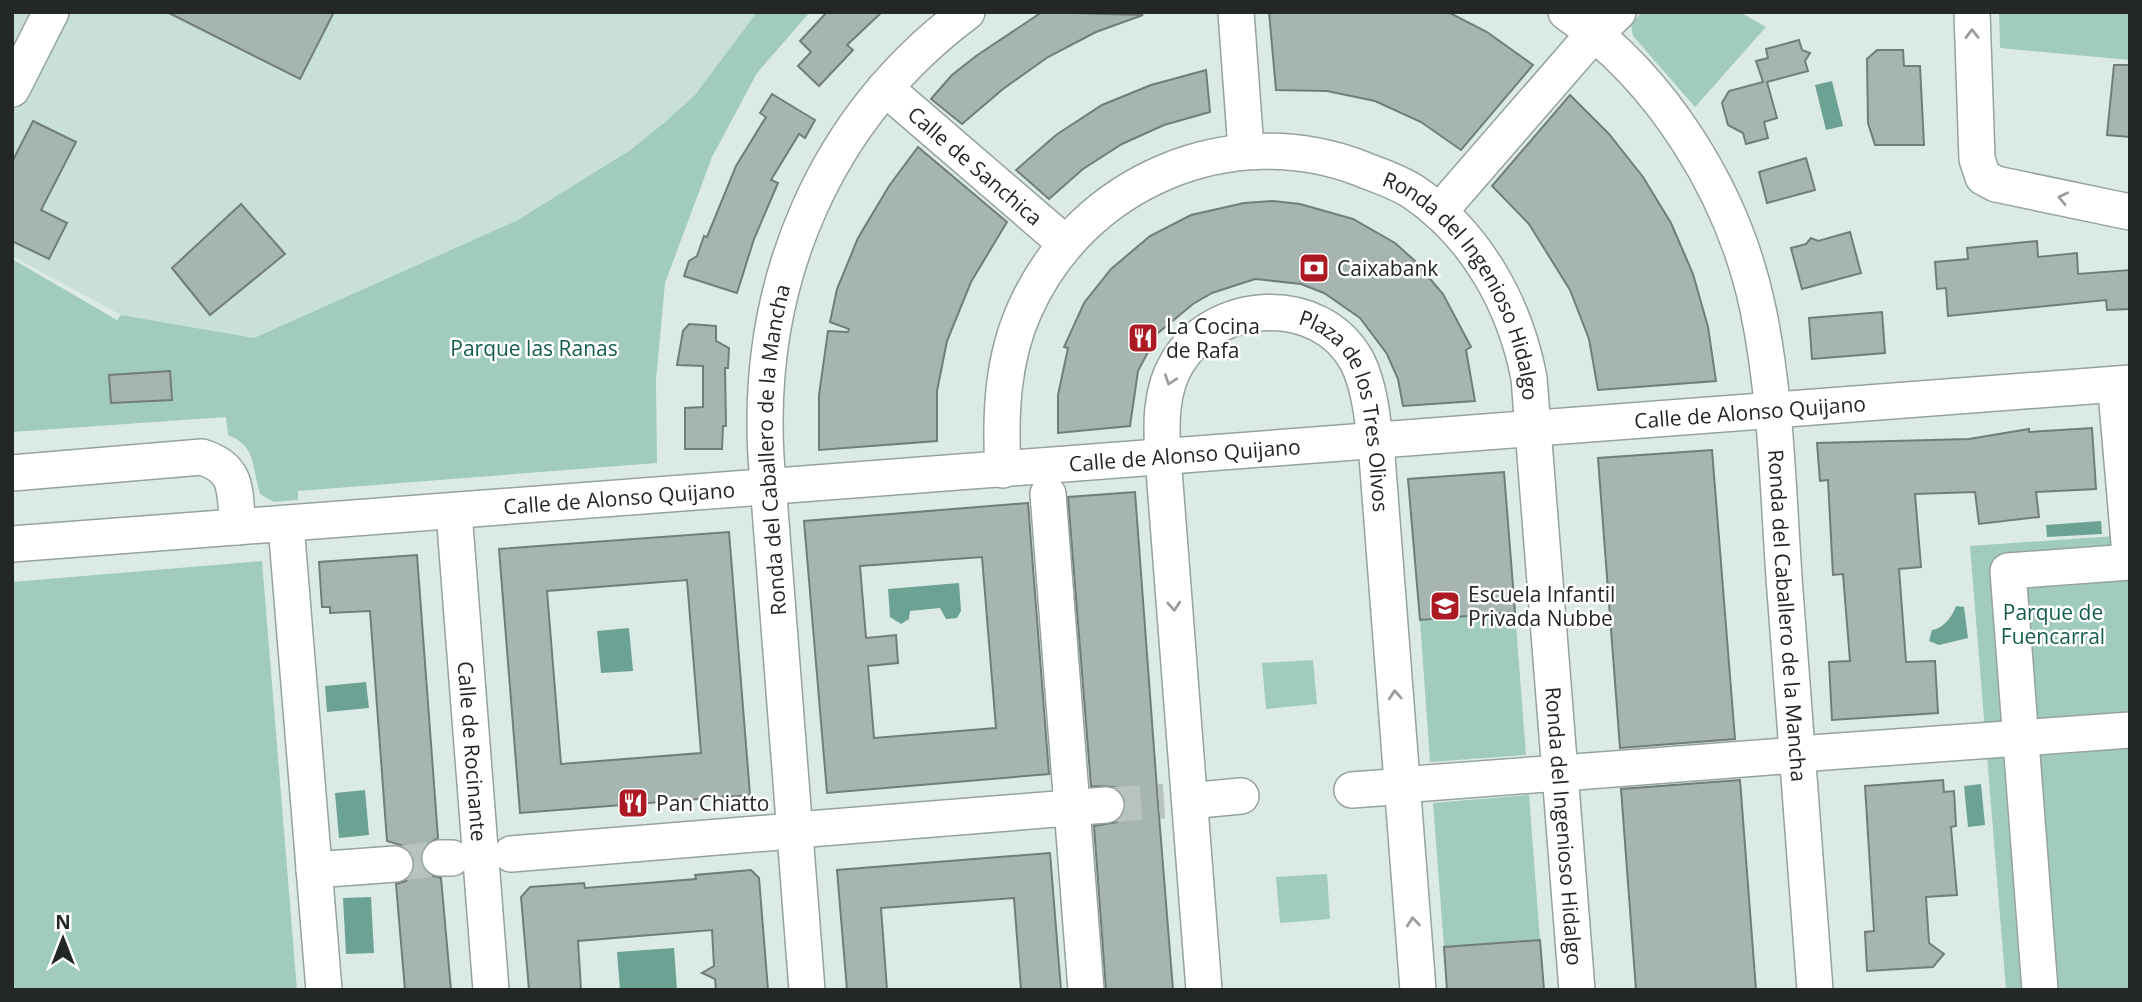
<svg xmlns="http://www.w3.org/2000/svg" width="2142" height="1002" font-family="'Open Sans',sans-serif">
<style>
.built{fill:#c9e0d9}
.green{fill:#a1cbbe}
.water{fill:#6ca293}
.building{fill:#a7b5b0;stroke:#717d7a;stroke-width:2;fill-rule:evenodd}
.lines{fill:none;stroke-linecap:round;stroke-linejoin:round}
.minor-tunnel{stroke:#b7c3c0;stroke-width:35;stroke-dasharray:35 18;stroke-linecap:butt}
.minor-casing{stroke:#95a29e;stroke-width:38}
.minor{stroke:#fff;stroke-width:35}
.oneway{stroke:#9c9e9d}
.labels{text-anchor:middle;dominant-baseline:central;stroke-width:5;stroke-linejoin:round;paint-order:stroke}
.street-label{font-size:21px;fill:#232826;stroke:#fff}
.poi-label{font-size:21px;fill:#232826;stroke:#fff;text-anchor:start}
.park-label{font-size:21px;fill:#145d4e;stroke:#fff}
</style>
<rect width="100%" height="100%" fill="#dceae6"/>
<polygon class="built" points="12,12 760,12 695,95 664,124 590,179 518,220 254,338 121,315 12,256"/>
<g class="green">
<path d="M 757,12 L 810,12 L 757,73 L 712,157 L 665,283 L 656,380 L 657,463 L 298,491 L 298,500 L 274,502 L 260,494 C 252,469 257,446 228,435 L 226,417 L 12,432 L 12,259 L 117,320 L 121,315 L 254,338 L 518,220 L 629,151 L 664,123 L 695,95 Z"/>
<polygon points="1642,12 1740,12 1766,27 1695,107 1633,36 1631,24"/>
<polygon points="1999,12 2130,12 2130,60 2000,48"/>
<polygon points="2130,535 2130,990 2006,990 1970,546"/>
<polygon points="262,561 297,990 12,990 12,582"/>
<polygon points="1515,612 1526,755 1430,762 1420,620"/>
<polygon points="1313,660 1317,704 1266,709 1262,663"/>
<polygon points="1529,795 1540,940 1444,947 1433,803"/>
<polygon points="1327,874 1330,919 1280,923 1276,877"/>
</g>
<g class="water">
<polygon points="1832,81 1843,126 1826,130 1815,85"/>
<polygon points="2101,521 2102,534 2047,537 2046,525"/>
<polygon points="959,583 961,611 957,618 946,619 940,608 910,611 909,619 901,624 890,617 888,589"/>
<path d="M 1956,606 L 1964,607 L 1968,638 L 1939,645 L 1929,641 L 1932,630 C 1943,629 1953,616 1956,606 Z"/>
<polygon points="629,628 633,671 601,673 597,631"/>
<polygon points="366,682 369,708 327,712 325,686"/>
<polygon points="1981,784 1985,825 1968,827 1964,786"/>
<polygon points="365,790 369,835 339,838 335,793"/>
<polygon points="371,897 374,953 346,954 343,898"/>
<polygon points="674,948 677,990 620,990 617,952"/>
</g>
<g class="building">
<polygon points="167,12 334,12 300,79"/>
<polygon points="827,12 882,12 847,45 853,50 819,86 798,66 811,52 800,41"/>
<polygon points="1042,12 1143,15 1096,32 1048,57 1003,89 962,124 931,99 952,75 976,56"/>
<polygon points="1269,12 1448,12 1487,32 1533,65 1461,150 1421,122 1375,101 1327,91 1276,90"/>
<polygon points="1799,40 1802,50 1810,53 1805,61 1808,71 1767,82 1777,118 1764,122 1768,138 1746,144 1743,133 1728,125 1722,103 1729,91 1763,82 1756,61 1768,58 1766,49"/>
<polygon points="1877,50 1903,50 1904,66 1920,66 1924,145 1875,145 1868,123 1867,59"/>
<polygon points="2114,65 2130,65 2130,137 2107,135"/>
<polygon points="1206,70 1210,112 1164,125 1122,144 1083,169 1049,199 1016,170 1056,135 1102,105 1151,85"/>
<polygon points="772,94 815,120 805,138 799,134 771,180 778,183 754,239 737,293 684,276 689,261 697,256 704,236 707,237 736,166 766,117 760,113"/>
<polygon points="1570,95 1609,134 1643,177 1671,223 1693,274 1708,327 1716,381 1598,390 1589,339 1570,290 1529,224 1492,186"/>
<polygon points="33,121 76,142 41,210 67,223 49,259 12,241 12,162"/>
<polygon points="918,147 1007,222 971,282 947,341 937,391 937,441 819,450 819,395 828,331 848,332 849,329 830,322 837,289 858,238 889,186"/>
<polygon points="1806,158 1815,190 1767,203 1759,172"/>
<polygon points="1273,201 1300,204 1353,219 1395,243 1414,260 1443,294 1471,347 1466,350 1475,401 1403,406 1398,379 1387,354 1360,318 1324,293 1301,284 1255,279 1212,293 1193,304 1158,333 1138,371 1130,426 1058,433 1058,395 1068,348 1064,347 1084,303 1111,269 1150,236 1191,215 1244,203"/>
<polygon points="241,204 285,254 210,315 172,268"/>
<polygon points="1850,232 1861,273 1802,289 1791,248 1806,244 1811,238 1818,241"/>
<polygon points="2037,241 2038,257 2077,253 2078,274 2130,270 2130,309 2107,310 2106,300 1948,316 1946,288 1937,289 1935,262 1968,259 1967,248"/>
<polygon points="1882,312 1885,353 1812,359 1809,318"/>
<polygon points="689,324 716,326 716,341 729,348 728,368 725,368 726,426 723,426 722,449 685,449 685,408 703,407 703,366 677,365 683,331"/>
<polygon points="170,371 172,400 111,403 109,375"/>
<polygon points="2092,428 2096,489 2036,492 2039,517 1979,524 1975,492 1915,494 1921,567 1899,569 1906,662 1935,661 1938,713 1832,720 1829,662 1850,661 1843,574 1833,575 1828,480 1820,481 1817,443 1969,439 2029,429 2029,432"/>
<polygon points="1712,450 1735,739 1620,748 1598,458"/>
<polygon points="1504,472 1515,612 1420,620 1408,479"/>
<polygon points="1135,492 1158,803 1173,990 1106,990 1094,826 1117,822 1124,814 1126,804 1123,794 1115,787 1091,786 1068,497"/>
<path d="M 1028,503 L 1049,774 L 827,793 L 804,521 ZM 982,557 L 996,728 L 874,738 L 868,666 L 898,663 L 896,635 L 866,638 L 860,566 Z"/>
<path d="M 729,532 L 750,795 L 520,813 L 499,549 ZM 687,580 L 701,753 L 561,764 L 547,591 Z"/>
<polygon points="417,555 438,838 423,847 420,859 429,875 441,878 451,990 405,990 396,884 406,881 413,873 415,862 404,846 387,841 370,611 330,613 330,607 322,607 319,562"/>
<polygon points="1740,780 1756,990 1636,990 1621,789"/>
<polygon points="1943,780 1944,792 1954,791 1956,826 1951,827 1957,895 1926,897 1929,943 1944,954 1933,967 1867,971 1865,932 1874,931 1865,786"/>
<polygon points="1050,853 1061,990 1021,990 1014,898 881,908 887,990 847,990 837,870"/>
<polygon points="751,870 759,878 768,990 716,990 715,979 702,973 714,966 712,930 578,941 581,990 529,990 521,897 530,887 584,883 585,888 696,879 695,875"/>
<polygon points="1540,940 1544,990 1447,990 1444,947"/>
</g>
<g class="lines">
<g class="minor-tunnel">
<polyline points="1106,805 1164,801"/>
<polyline points="395,864 440,858"/>
</g>
<g class="minor-casing">
<g id="minor">
<polyline points="1236,12 1246,150"/>
<path id="s1" d="M 1566,12 C 1663,79 1734,194 1758,309 C 1778,405 1778,506 1786,604 C 1796,733 1805,861 1815,990"/>
<polyline points="1972,12 1977,159 1983,177 1996,184 2130,212"/>
<path id="s2" d="M 885,88 L 1065,243"/>
<polyline points="12,89 51,12"/>
<polyline points="1439,212 1584,45 1618,12"/>
<polyline points="2117,403 2130,554"/>
<path id="s3" d="M 1003,470 C 1000,416 1002,359 1025,309 C 1082,181 1231,118 1362,169 C 1379,176 1399,182 1415,193 C 1477,236 1515,305 1529,378 L 1577,990"/>
<path d="M 12,473 L 202,457 C 240,469 234,492 238,527"/>
<polyline points="1048,494 1086,990"/>
<path id="s4" d="M 454,512 L 491,990"/>
<polyline points="286,525 324,990"/>
<path id="s5" d="M 12,544 L 2130,383"/>
<polyline points="1812,753 2130,730"/>
<polyline points="1575,772 1783,756"/>
<polyline points="1413,784 1546,774"/>
<polyline points="1352,790 1392,787"/>
<polyline points="1199,800 1241,796"/>
<polyline points="809,829 1106,805"/>
<polyline points="511,854 780,832"/>
<polyline points="440,858 452,858"/>
<polyline points="314,870 395,864"/>
<path id="s6" d="M 807,990 L 766,457 C 756,281 824,119 967,12"/>
<path id="s7" d="M 1204,990 L 1163,457 C 1161,426 1160,391 1177,363 C 1214,300 1319,292 1357,361 C 1371,389 1373,425 1377,456 L 1418,990"/>
<polyline points="2040,990 2008,571 2130,562"/>
</g>
</g>
<use href="#minor" class="minor"/>
</g>
<defs><path id="oneway-chevron" d="M-2-3.5L2.5 0L-2 3.5" fill="none" stroke-width="1.6" stroke-linecap="round" stroke-linejoin="round" transform="scale(1.75)"/></defs>
<g class="oneway">
<use href="#oneway-chevron" transform="translate(1972 34) rotate(-91)"/>
<use href="#oneway-chevron" transform="translate(2063 198) rotate(-168)"/>
<use href="#oneway-chevron" transform="translate(1170 380) rotate(109)"/>
<use href="#oneway-chevron" transform="translate(1174 606) rotate(86)"/>
<use href="#oneway-chevron" transform="translate(1395 695) rotate(-94)"/>
<use href="#oneway-chevron" transform="translate(1413 922) rotate(-95)"/>
</g>
<defs>
<g id="bank-square" transform="scale(1.575)"><rect x="-9" y="-9" width="18" height="18" rx="4" fill="#ac1922" stroke="#fff"/><path d="M-6-4H6V4H-6ZM0-2.3a2.3 2.3 0 1 0 0 4.6a2.3 2.3 0 1 0 0-4.6Z" fill="#fff"/></g>
<g id="restaurant-square" transform="scale(1.575)"><rect x="-9" y="-9" width="18" height="18" rx="4" fill="#ac1922" stroke="#fff"/><path d="M-5-6h1v4h1v-4h1v4h1v-4h1v5L-1.5 .5V6h-2V.5L-5-1ZM5-6V6H3V1.5H1.5Q1.5-4 5-6Z" fill="#fff"/></g>
<g id="school-square" transform="scale(1.575)"><rect x="-9" y="-9" width="18" height="18" rx="4" fill="#ac1922" stroke="#fff"/><path d="M0-5L7-2L0 1L-7-2ZM-4 1L0 2.5L4 1V4Q0 6-4 4Z" fill="#fff"/></g>
</defs>
<g fill-rule="evenodd">
<use href="#bank-square" x="1314" y="268"/>
<use href="#restaurant-square" x="1143" y="338"/>
<use href="#school-square" x="1445" y="606"/>
<use href="#restaurant-square" x="633" y="803"/>
</g>
<g class="labels">
<g class="street-label">
<text stroke="none"><textPath href="#s2" startOffset="119">Calle de Sanchica</textPath></text>
<text stroke="none"><textPath href="#s3" startOffset="730">Ronda del Ingenioso Hidalgo</textPath></text>
<text stroke="none"><textPath href="#s5" startOffset="1743">Calle de Alonso Quijano</textPath></text>
<text stroke="none"><textPath href="#s7" startOffset="886">Plaza de los Tres Olivos</textPath></text>
<text stroke="none"><textPath href="#s6" startOffset="542">Ronda del Caballero de la Mancha</textPath></text>
<text stroke="none"><textPath href="#s5" startOffset="1176">Calle de Alonso Quijano</textPath></text>
<text stroke="none"><textPath href="#s5" startOffset="609">Calle de Alonso Quijano</textPath></text>
<text stroke="none"><textPath href="#s1" startOffset="670">Ronda del Caballero de la Mancha</textPath></text>
<text stroke="none"><textPath href="#s4" startOffset="240">Calle de Rocinante</textPath></text>
<text stroke="none"><textPath href="#s3" startOffset="1297">Ronda del Ingenioso Hidalgo</textPath></text>
</g>
<g class="poi-label">
<text x="1337" y="268">Caixabank</text>
<text x="1166" y="326">La Cocina<tspan x="1166" dy="24">de Rafa</tspan></text>
<text x="1468" y="594">Escuela Infantil<tspan x="1468" dy="24">Privada Nubbe</tspan></text>
<text x="656" y="803">Pan Chiatto</text>
</g>
<g class="park-label">
<text x="534" y="348">Parque las Ranas</text>
<text x="2053" y="612">Parque de<tspan x="2053" dy="24">Fuencarral</tspan></text>
</g>
</g>
<rect width="2142" height="1002" fill="none" stroke="#232826" stroke-width="28"/>
<g transform="translate(63 939)" stroke="#ffffff" stroke-width="5" paint-order="stroke">
<path d="M0-5L12 26L0 18L-12 26Z" fill="#232826"/>
<text y="-10" font-size="19" font-weight="bold" text-anchor="middle" fill="#232826">N</text>
</g>
</svg>
